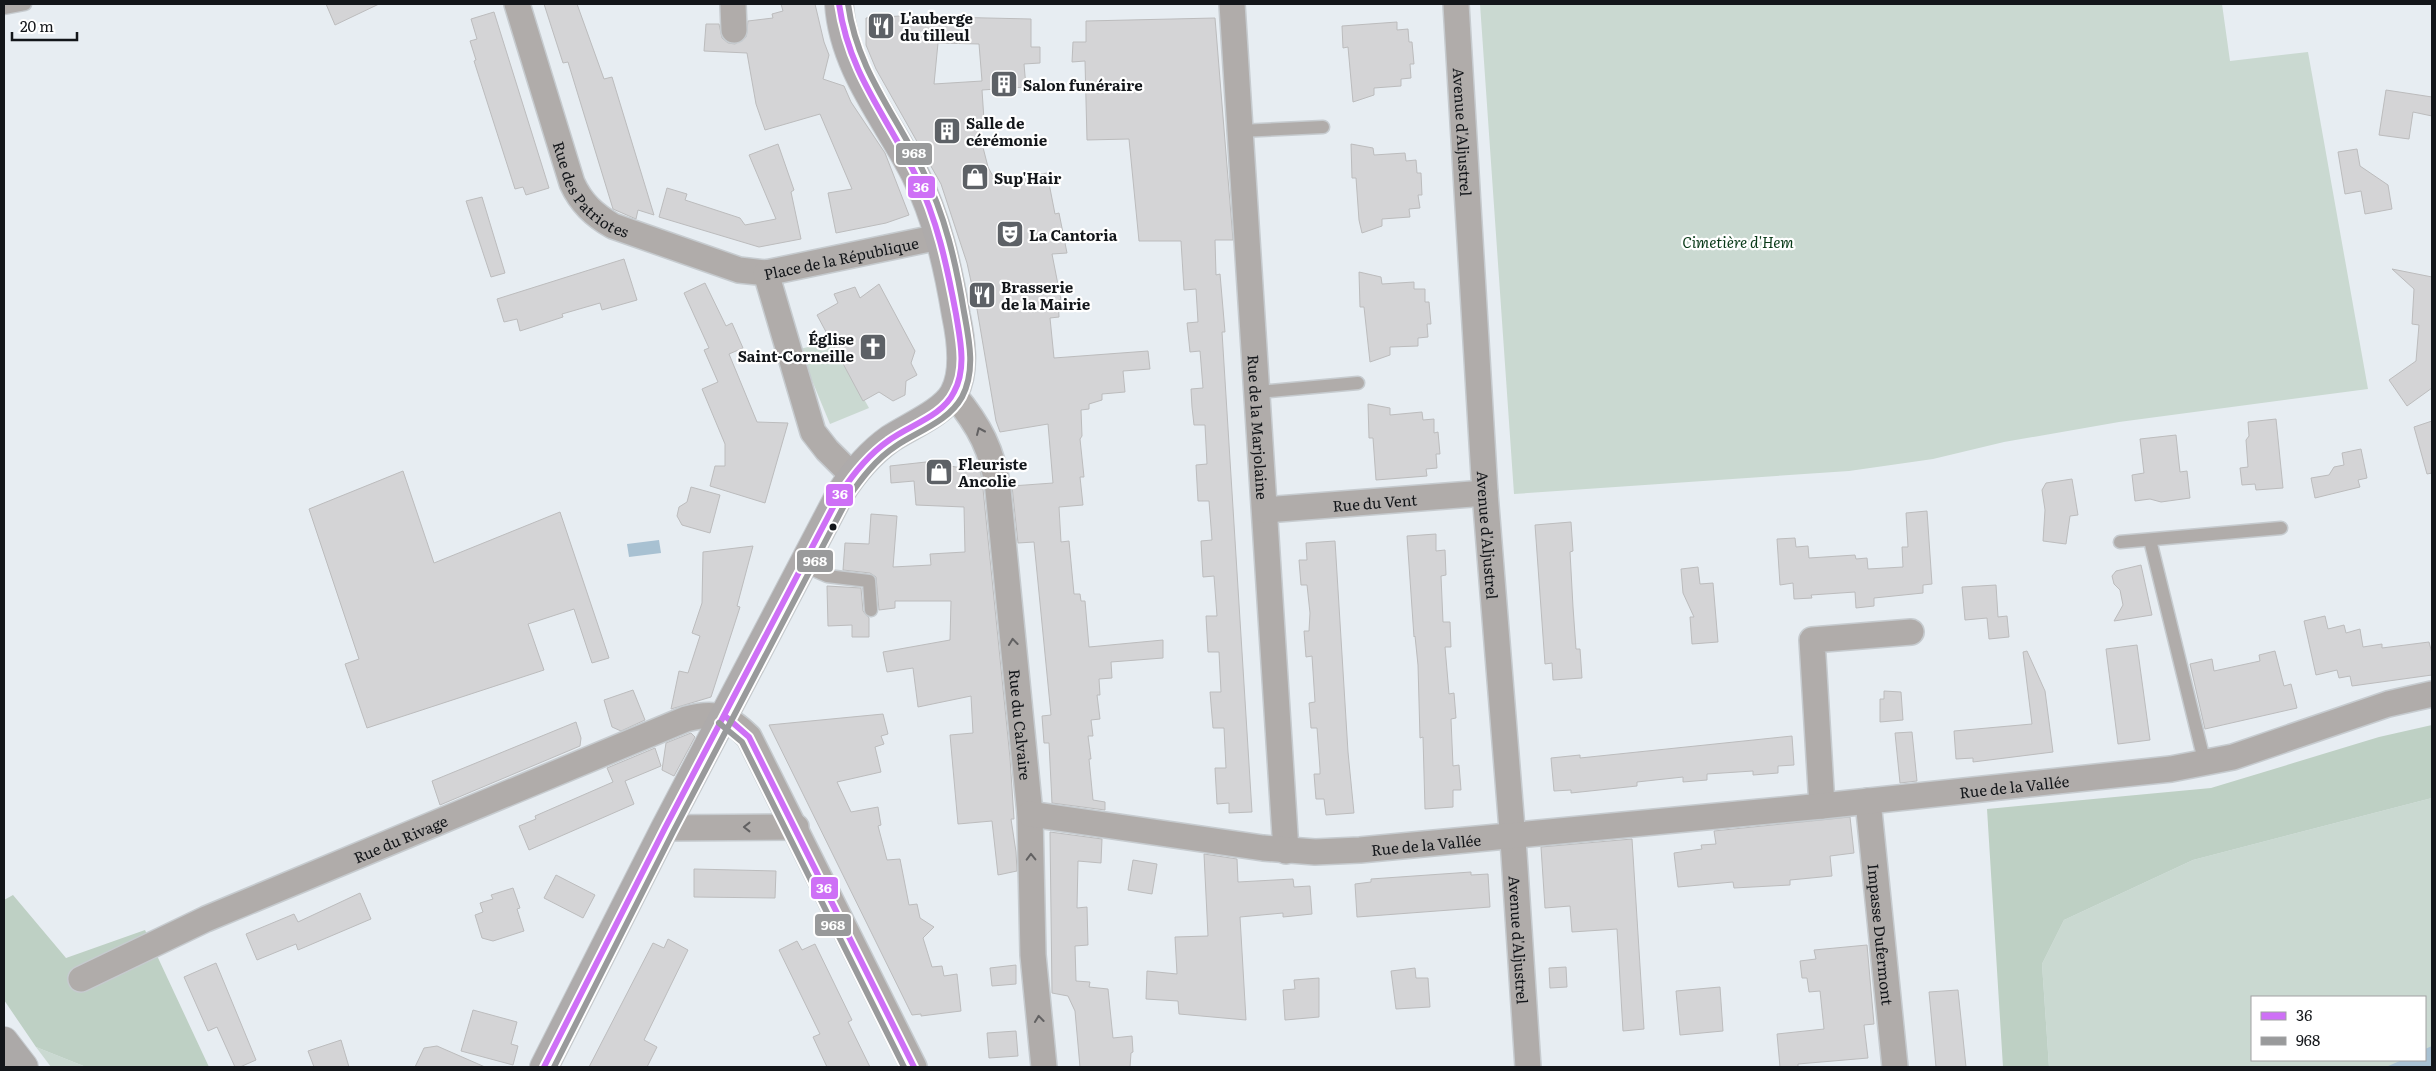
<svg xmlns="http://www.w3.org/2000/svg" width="2436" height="1071" font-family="Literata,serif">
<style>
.green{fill:#cad9d1;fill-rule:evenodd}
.forest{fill:#bed0c4}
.water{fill:#a8c1d2}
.building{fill:#d4d4d6;stroke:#bcbcbd;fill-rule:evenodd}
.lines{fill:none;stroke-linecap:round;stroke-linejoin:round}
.lane-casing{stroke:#c6cbcf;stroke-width:15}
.street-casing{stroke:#c6cbcf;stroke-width:28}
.secondary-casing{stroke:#c6cbcf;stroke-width:30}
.highway-casing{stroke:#c6cbcf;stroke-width:30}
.lane{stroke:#b0acaa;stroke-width:12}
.street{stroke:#b0acaa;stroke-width:25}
.secondary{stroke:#aeabab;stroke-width:28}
.highway{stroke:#aca9a8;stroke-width:28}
.bus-1-casing{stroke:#fff;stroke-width:10}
.bus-2-casing{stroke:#fff;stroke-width:10}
.bus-1{stroke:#ce70f6;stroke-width:6}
.bus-2{stroke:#999a9b;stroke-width:6}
.oneway{stroke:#626162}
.bus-dot{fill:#13161a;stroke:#fff;stroke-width:2}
.labels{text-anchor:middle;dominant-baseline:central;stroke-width:4.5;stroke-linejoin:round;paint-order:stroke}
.poi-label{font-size:15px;font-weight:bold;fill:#13161a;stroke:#fff;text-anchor:start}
.street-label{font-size:15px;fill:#13161a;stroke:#fff}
.park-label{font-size:15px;font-style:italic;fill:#083917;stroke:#fff}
.line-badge{stroke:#fff;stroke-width:2}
.badge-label{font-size:14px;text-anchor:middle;font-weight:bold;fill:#fff}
</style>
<rect width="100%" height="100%" fill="#e7edf2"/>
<g class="green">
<polygon points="1480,4 2222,4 2230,61 2308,52 2368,389 2119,422 2004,442 1933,459 1849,471 1514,494"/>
<polygon points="832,342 869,408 830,424 799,349"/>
<path d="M 2432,798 L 2432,1067 L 2049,1067 L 2042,964 L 2064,920 L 2193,860 ZM 2252,997 L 2425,997 L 2425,1060 L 2252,1060 Z"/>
<polygon points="36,1047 86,1067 51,1067"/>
</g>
<g class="forest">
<polygon points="2432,725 2432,798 2193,860 2064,920 2042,964 2049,1067 2003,1067 1987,809 2211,788 2379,737"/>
<polygon points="13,895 66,958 145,930 209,1067 86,1067 36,1047 4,1000 4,900"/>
</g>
<g class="water">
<polygon points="659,540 661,553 629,557 627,544"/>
<polygon points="2432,1046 2432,1067 2386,1067 2402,1060 2425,1060 2425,1049"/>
</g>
<g class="building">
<polygon points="326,4 379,4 335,25"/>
<polygon points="544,4 577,4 604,79 612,77 654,215 638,210 636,219 613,209 568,62 563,63"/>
<polygon points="781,4 815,4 824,42 829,55 823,79 844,86 851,102 885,153 909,215 886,223 836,233 828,193 852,189 820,114 765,130 756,104 747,53 704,51 706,24 719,24 722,38 728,43 735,44 746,37 748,21 773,18 772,14 783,11"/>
<polygon points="494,12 549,188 526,195 523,187 515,189 474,61 476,60 470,41 477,39 471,19"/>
<path d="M 900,16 L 1031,19 L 1031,47 L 1040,47 L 1040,63 L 1024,64 L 1026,87 L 982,90 L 984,120 L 976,120 L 988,167 L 996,182 L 1047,173 L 1055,214 L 1059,213 L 1067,253 L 1052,254 L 1061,300 L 1058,300 L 1059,317 L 1050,318 L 1054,358 L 1148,351 L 1150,369 L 1123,371 L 1125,392 L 1102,394 L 1102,400 L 1089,404 L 1089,409 L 1081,410 L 1082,436 L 1080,439 L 1084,477 L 1080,477 L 1083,505 L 1059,507 L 1061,542 L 1069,541 L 1074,594 L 1080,594 L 1081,601 L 1085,601 L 1089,647 L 1163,640 L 1163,658 L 1111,662 L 1112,678 L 1099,679 L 1100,695 L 1097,695 L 1100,719 L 1091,720 L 1093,736 L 1088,736 L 1091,759 L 1089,759 L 1093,800 L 1105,802 L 1105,810 L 1052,803 L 1049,743 L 1044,743 L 1042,716 L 1051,715 L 1034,542 L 1018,543 L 1012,486 L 1053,483 L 1048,424 L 1000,432 L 996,421 L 977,309 L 967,263 L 941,184 L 876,69 L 866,45 L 866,18 ZM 938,43 L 979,44 L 982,81 L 934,84 Z"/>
<polygon points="1215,18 1233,240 1215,240 1216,275 1220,274 1225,332 1222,332 1252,812 1229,813 1229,803 1217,804 1215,768 1226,768 1224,728 1213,728 1210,692 1221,692 1219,652 1208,652 1206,616 1217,616 1214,576 1203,577 1201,541 1212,540 1209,501 1198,501 1196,465 1207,464 1205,425 1194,425 1192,407 1191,389 1203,388 1200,351 1190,352 1187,323 1198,322 1196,289 1184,290 1181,241 1139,241 1129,139 1087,140 1085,61 1072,62 1073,42 1086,42 1086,21"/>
<polygon points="1397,22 1397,30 1408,29 1409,42 1412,42 1414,64 1410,64 1411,78 1401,79 1401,86 1374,88 1374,95 1353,102 1348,47 1343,48 1342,26"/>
<polygon points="2386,90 2432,97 2432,116 2413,112 2409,139 2379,135"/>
<polygon points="778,144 794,190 791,192 801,239 759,247 659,217 667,188 687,194 685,200 740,218 745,225 776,219 749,155"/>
<polygon points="1351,144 1373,148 1374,155 1405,153 1406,161 1416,160 1417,173 1421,173 1422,195 1418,195 1420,208 1409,209 1410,217 1382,219 1382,226 1362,233 1359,220 1356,178 1352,178"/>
<polygon points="2357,149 2360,166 2388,185 2392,209 2365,214 2361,191 2345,194 2338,152"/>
<polygon points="482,197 505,273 491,277 466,201"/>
<polygon points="624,259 637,300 602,310 600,303 562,314 563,317 520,331 517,319 504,322 497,299"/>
<polygon points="2392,269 2432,277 2432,388 2407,406 2389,380 2416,361 2419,325 2412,324 2414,289"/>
<polygon points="1359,272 1381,277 1382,284 1414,282 1414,289 1425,289 1425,302 1429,302 1431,324 1427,324 1428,337 1418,338 1418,346 1390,347 1390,355 1370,362 1364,307 1360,307"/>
<polygon points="705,283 726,326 732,323 743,348 729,354 757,422 788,423 765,503 710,486 715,466 725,466 725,444 702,389 718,382 704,350 709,348 684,293"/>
<polygon points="879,284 915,351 911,363 917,375 906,381 905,395 893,401 879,392 863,401 817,315 838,303 834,294 855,287 860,298"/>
<polygon points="1368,404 1390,408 1390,415 1422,412 1423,420 1434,419 1434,433 1438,432 1440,454 1436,454 1437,468 1426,469 1427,476 1376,480 1373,438 1369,438"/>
<polygon points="2276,419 2283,488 2256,490 2255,484 2242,485 2240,468 2248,467 2246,440 2249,436 2248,422"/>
<polygon points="2432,421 2432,473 2427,474 2414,427"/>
<polygon points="2176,435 2180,472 2187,471 2190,498 2161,502 2150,499 2135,501 2132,475 2144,473 2140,439"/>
<polygon points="2361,449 2367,478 2358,480 2360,487 2315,498 2311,478 2329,475 2334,467 2344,465 2342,453"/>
<polygon points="926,462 980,471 982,479 1010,758 1014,819 1011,819 1016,852 1017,871 998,875 992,821 958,824 950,735 973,733 971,696 918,707 913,668 887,672 883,652 950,640 951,601 895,601 895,608 879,610 876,577 870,573 843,570 845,543 869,544 871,514 897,516 893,567 931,565 930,554 965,552 964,507 916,505 914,481 891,483 890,466"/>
<polygon points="403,471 434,563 560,512 609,658 592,663 574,609 528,624 544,670 367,728 345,664 359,659 309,509"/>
<polygon points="2072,479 2078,515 2070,516 2066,544 2043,541 2045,510 2042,490 2046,483"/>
<polygon points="691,487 720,495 710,533 682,525 677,516 679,507 687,502"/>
<polygon points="1927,511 1932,584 1923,585 1923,593 1874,598 1874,606 1856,608 1855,592 1811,595 1812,598 1794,599 1793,583 1780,585 1777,539 1795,538 1796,547 1808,546 1809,558 1855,555 1856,559 1867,558 1868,569 1903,567 1902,547 1908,547 1906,513"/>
<polygon points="1571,522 1573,551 1570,552 1573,607 1576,649 1580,649 1582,678 1553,680 1552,663 1545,664 1535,525"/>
<polygon points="1436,534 1436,551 1445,550 1446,575 1441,576 1443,622 1450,622 1451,647 1445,647 1449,694 1454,693 1456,718 1451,719 1453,766 1459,765 1461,790 1453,790 1453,807 1425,809 1423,737 1420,738 1418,665 1415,636 1414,637 1407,536"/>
<polygon points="1335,541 1348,752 1354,813 1326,815 1324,799 1316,799 1314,774 1320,774 1320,769 1317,728 1311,728 1309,703 1315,702 1312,656 1306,657 1304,631 1309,631 1310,613 1307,585 1301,585 1299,560 1307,560 1306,543"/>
<polygon points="753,546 737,606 740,607 711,697 671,709 679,671 688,673 700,636 692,633 702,603 703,552"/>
<polygon points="2141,565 2152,615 2114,621 2123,605 2120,590 2114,584 2112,576 2116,571"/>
<polygon points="1698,567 1700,584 1713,583 1718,642 1692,644 1690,617 1694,617 1683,593 1681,569"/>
<polygon points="1996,585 1998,617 2007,616 2009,637 1989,639 1987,618 1965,620 1962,587"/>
<polygon points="827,586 861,588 863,611 869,618 869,637 852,637 852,625 828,626"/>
<polygon points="2325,616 2328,629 2344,625 2346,633 2360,629 2363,647 2382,644 2382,648 2429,642 2432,653 2432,675 2352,686 2350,676 2339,678 2337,670 2316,675 2304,621"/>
<polygon points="2137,645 2150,740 2118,744 2106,649"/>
<polygon points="2027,651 2045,691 2053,752 1973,762 1973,758 1956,759 1954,731 2032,724 2023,652"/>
<polygon points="2275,651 2284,686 2291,684 2297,708 2205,729 2190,664 2212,659 2214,671 2260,661 2259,655"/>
<polygon points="633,690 645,720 621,731 612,727 604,700"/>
<polygon points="1884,691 1901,692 1903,720 1880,722 1880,699 1884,699"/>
<polygon points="883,714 888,734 881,736 884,744 875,747 881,772 837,782 851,812 878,807 881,825 878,826 887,860 900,859 909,905 917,904 920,918 934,927 923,938 932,967 942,966 944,976 957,974 961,1011 921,1016 921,1014 912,1015 769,725"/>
<polygon points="576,722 581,738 580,746 440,805 432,781"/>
<polygon points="1912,732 1917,781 1900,783 1895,733"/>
<polygon points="691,733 695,737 674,776 662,770 666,743"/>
<polygon points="1792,736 1794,765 1778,766 1778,773 1753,775 1753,771 1707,774 1707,780 1683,782 1683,777 1637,782 1637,786 1571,793 1571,790 1554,791 1551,758 1580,755 1580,758"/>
<polygon points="655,748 661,766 625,781 634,804 529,850 519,826 536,819 535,816 613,782 607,768"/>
<polygon points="1850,817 1854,853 1830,856 1832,876 1790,880 1790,885 1734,888 1733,882 1678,887 1674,853 1702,849 1701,845 1716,844 1714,831"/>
<polygon points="1050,832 1102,839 1101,863 1078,861 1077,908 1087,907 1088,945 1075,946 1076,981 1090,982 1089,987 1108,989 1113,1038 1132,1036 1133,1052 1131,1053 1130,1067 1080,1067 1075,1011 1068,996 1052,993"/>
<polygon points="1632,839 1644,1029 1623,1031 1617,929 1572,932 1570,906 1545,908 1541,847"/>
<polygon points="1204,854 1237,859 1238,882 1293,879 1294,887 1310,886 1312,914 1283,917 1283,913 1240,917 1246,1020 1179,1014 1178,1001 1146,999 1147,971 1177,974 1175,937 1208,936"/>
<polygon points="1133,860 1157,864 1152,894 1128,890"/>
<polygon points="694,869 776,871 775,898 694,897"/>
<polygon points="1471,872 1471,875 1488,874 1490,907 1357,917 1355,884 1371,882 1371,879"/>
<polygon points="556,875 595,895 583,918 544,898"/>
<polygon points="513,888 520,908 517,909 524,931 493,941 482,938 475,915 483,912 480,903 493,899 491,895"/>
<polygon points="360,893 371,919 298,950 296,944 257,960 246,934 294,914 298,922"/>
<polygon points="668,939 688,950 644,1040 657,1047 647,1067 589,1067 653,943 664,948"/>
<polygon points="797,941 802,950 815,944 852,1020 848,1022 870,1067 827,1067 813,1037 820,1034 779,950"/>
<polygon points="1867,945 1874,1024 1864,1025 1868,1058 1798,1064 1798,1067 1780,1067 1777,1034 1824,1029 1820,991 1809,992 1807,978 1802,978 1800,961 1816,959 1814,950"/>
<polygon points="216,963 256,1060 240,1067 235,1067 217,1027 208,1031 184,977"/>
<polygon points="1016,965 1016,984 992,986 990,968"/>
<polygon points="1566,967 1567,987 1550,988 1549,968"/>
<polygon points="1415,968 1416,978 1428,978 1430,1007 1396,1009 1391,971"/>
<polygon points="1319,978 1319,1017 1285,1020 1283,990 1295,989 1294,980"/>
<polygon points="1720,987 1723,1031 1680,1035 1676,991"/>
<polygon points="1958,990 1966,1067 1936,1067 1929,992"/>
<polygon points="473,1010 517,1022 511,1044 518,1046 513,1065 461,1051"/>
<polygon points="1016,1031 1018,1056 989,1058 987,1033"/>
<polygon points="341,1040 349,1067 314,1067 308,1051"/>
<polygon points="437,1046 485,1067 415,1067 424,1048"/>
</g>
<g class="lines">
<g class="lane-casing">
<g id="lane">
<polyline points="4,8 25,4"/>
<polyline points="1240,131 1323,127"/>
<polyline points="1258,392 1358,383"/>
<polyline points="2150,540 2205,764"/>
<polyline points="2120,542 2281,528"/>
<polyline points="802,565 827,576 869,581 871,610"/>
</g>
</g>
<g class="street-casing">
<g id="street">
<path id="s1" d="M 517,4 L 572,183 C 581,203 594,215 613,226 L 739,270 L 766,273 L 939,237"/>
<polyline points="733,4 734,30"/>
<path id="s2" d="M 1232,4 L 1286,851"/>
<path id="s3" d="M 1456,4 L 1485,493 L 1514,854 L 1528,1067"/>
<polyline points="766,273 813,432 827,450 852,475"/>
<path id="s4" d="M 954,395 C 979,425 993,451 998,490 L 1030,814 L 1033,955 L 1044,1067"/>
<path id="s5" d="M 1265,510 L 1485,493"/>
<path id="s6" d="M 1868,801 L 1895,1067"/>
<polyline points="1822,806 1812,640 1911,632"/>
<path id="s7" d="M 1030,814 L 1263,848 L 1315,852 L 1360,850 L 1822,806 L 2171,769 L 2233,757 L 2388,704 L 2432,694"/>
<polyline points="665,828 796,827"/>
<path id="s8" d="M 81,979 L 206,919 L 686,719 C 716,711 728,716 749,737 L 914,1067"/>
</g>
</g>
<g class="secondary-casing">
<path id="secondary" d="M 544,1067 L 665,828 L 840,494 C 854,472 869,454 890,439 C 908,427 944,412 954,393 C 966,371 961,339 956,315 C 948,267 937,218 915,174 C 887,119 843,68 839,4"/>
</g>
<g class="highway-casing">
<polyline id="highway" points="4,1041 24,1067"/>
</g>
<use href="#lane" class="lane"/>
<use href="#street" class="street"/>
<use href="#secondary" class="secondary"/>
<use href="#highway" class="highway"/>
<g class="bus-1-casing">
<g id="bus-1">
<polyline points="725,716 749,737 914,1067"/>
<path d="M 544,1067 L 665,828 L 840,494 C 853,474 868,455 888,441 C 909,425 942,417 954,392 C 967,368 960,339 956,314 C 947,266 937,219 916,176 C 886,115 849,74 839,4"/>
</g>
</g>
<g class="bus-2-casing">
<g id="bus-2">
<polyline points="719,723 742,742 904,1067"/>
<path d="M 554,1067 L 673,832 L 848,498 C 861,479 876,459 896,446 C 918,431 948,422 962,397 C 976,371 969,339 964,312 C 956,263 945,215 923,171 C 895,113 857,70 848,4"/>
</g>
</g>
<use href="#bus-1" class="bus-1"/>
<use href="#bus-2" class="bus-2"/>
</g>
<defs><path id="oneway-chevron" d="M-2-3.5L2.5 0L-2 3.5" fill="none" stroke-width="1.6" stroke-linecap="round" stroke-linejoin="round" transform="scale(1.25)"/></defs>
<g class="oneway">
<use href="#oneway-chevron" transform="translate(980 431) rotate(-114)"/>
<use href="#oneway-chevron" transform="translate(1013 642) rotate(-96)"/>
<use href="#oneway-chevron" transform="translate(747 827) rotate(180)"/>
<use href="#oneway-chevron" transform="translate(1031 857) rotate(-91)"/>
<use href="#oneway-chevron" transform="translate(1039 1019) rotate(-96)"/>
</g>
<defs>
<g id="restaurant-square" transform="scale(1.4375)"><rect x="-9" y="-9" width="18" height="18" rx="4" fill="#5d6166" stroke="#fff"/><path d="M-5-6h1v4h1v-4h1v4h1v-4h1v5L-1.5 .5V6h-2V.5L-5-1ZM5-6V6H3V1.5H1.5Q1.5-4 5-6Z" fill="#fff"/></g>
<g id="building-square" transform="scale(1.4375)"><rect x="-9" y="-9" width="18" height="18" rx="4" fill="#5d6166" stroke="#fff"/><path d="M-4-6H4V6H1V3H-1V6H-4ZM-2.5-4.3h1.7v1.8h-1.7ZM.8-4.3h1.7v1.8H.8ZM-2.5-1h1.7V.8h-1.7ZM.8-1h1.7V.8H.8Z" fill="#fff"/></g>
<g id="shop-square" transform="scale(1.4375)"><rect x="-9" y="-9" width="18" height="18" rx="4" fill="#5d6166" stroke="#fff"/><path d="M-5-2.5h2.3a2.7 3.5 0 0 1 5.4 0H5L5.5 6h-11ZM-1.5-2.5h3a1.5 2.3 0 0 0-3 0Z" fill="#fff"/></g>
<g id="theatre-square" transform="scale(1.4375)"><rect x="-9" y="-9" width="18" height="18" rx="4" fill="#5d6166" stroke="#fff"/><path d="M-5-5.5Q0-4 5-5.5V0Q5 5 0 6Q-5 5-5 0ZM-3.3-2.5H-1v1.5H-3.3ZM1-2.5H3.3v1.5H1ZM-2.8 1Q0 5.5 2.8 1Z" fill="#fff"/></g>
<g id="church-square" transform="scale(1.4375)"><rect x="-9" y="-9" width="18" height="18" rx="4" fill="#5d6166" stroke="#fff"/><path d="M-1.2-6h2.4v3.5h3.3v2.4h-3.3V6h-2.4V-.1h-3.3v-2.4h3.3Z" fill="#fff"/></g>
</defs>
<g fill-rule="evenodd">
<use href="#restaurant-square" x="881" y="26"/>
<use href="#building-square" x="1004" y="84"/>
<use href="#building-square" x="947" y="131"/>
<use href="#shop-square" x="975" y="177"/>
<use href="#theatre-square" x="1010" y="234"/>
<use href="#restaurant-square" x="982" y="295"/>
<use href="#church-square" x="873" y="347"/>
<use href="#shop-square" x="939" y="472"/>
</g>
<circle class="bus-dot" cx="833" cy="527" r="4.5"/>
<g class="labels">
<g class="poi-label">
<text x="900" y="17">L'auberge<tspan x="900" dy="17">du tilleul</tspan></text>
<text x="1023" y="84">Salon funéraire</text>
<text x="966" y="122">Salle de<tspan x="966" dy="17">cérémonie</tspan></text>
<text x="994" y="177">Sup'Hair</text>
<text x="1029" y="234">La Cantoria</text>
<text x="1001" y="286">Brasserie<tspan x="1001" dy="17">de la Mairie</tspan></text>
<text x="854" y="338" text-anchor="end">Église<tspan x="854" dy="17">Saint-Corneille</tspan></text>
<text x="958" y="463">Fleuriste<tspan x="958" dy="17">Ancolie</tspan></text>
</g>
<g class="street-label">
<text stroke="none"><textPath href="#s3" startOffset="128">Avenue d'Aljustrel</textPath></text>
<text stroke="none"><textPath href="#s1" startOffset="204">Rue des Patriotes</textPath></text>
<text stroke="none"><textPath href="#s1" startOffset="485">Place de la République</textPath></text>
<text stroke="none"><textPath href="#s2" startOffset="424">Rue de la Marjolaine</textPath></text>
<text stroke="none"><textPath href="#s5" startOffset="110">Rue du Vent</textPath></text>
<text stroke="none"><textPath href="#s3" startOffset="532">Avenue d'Aljustrel</textPath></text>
<text stroke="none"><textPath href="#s4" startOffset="342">Rue du Calvaire</textPath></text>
<text stroke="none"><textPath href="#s7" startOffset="990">Rue de la Vallée</textPath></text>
<text stroke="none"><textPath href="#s8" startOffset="349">Rue du Rivage</textPath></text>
<text stroke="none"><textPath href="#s7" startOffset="399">Rue de la Vallée</textPath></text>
<text stroke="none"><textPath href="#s6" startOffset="134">Impasse Dufermont</textPath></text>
<text stroke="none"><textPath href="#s3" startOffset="938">Avenue d'Aljustrel</textPath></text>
</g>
<g class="park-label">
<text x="1738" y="241">Cimetière d'Hem</text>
</g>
</g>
<g class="line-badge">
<rect x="895" y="142" width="38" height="24" rx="5" fill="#999a9b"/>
<rect x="907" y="175" width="29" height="24" rx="5" fill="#ce70f6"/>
<rect x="825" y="483" width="29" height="24" rx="5" fill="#ce70f6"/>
<rect x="796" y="549" width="38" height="24" rx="5" fill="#999a9b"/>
<rect x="810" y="876" width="29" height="24" rx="5" fill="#ce70f6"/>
<rect x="814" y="913" width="38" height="24" rx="5" fill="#999a9b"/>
</g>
<g class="badge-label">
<text x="914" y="158">968</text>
<text x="921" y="192">36</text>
<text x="840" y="499">36</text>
<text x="815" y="566">968</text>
<text x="824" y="893">36</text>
<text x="833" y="930">968</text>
</g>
<rect width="2436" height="1071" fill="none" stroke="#13161a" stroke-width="10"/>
<rect x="2251" y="996" width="175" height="65" fill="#ffffff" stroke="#a1a2a3"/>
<rect x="2261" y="1012" width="25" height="8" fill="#ce70f6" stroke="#a1a2a3"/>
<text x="2296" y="1021" font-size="15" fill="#13161a">36</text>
<rect x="2261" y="1037" width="25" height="8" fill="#999a9b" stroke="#a1a2a3"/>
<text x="2296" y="1046" font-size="15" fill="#13161a">968</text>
<path d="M12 32v8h65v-8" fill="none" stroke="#13161a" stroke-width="2.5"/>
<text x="20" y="32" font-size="15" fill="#13161a" stroke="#ffffff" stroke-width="4" paint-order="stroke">20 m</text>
</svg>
